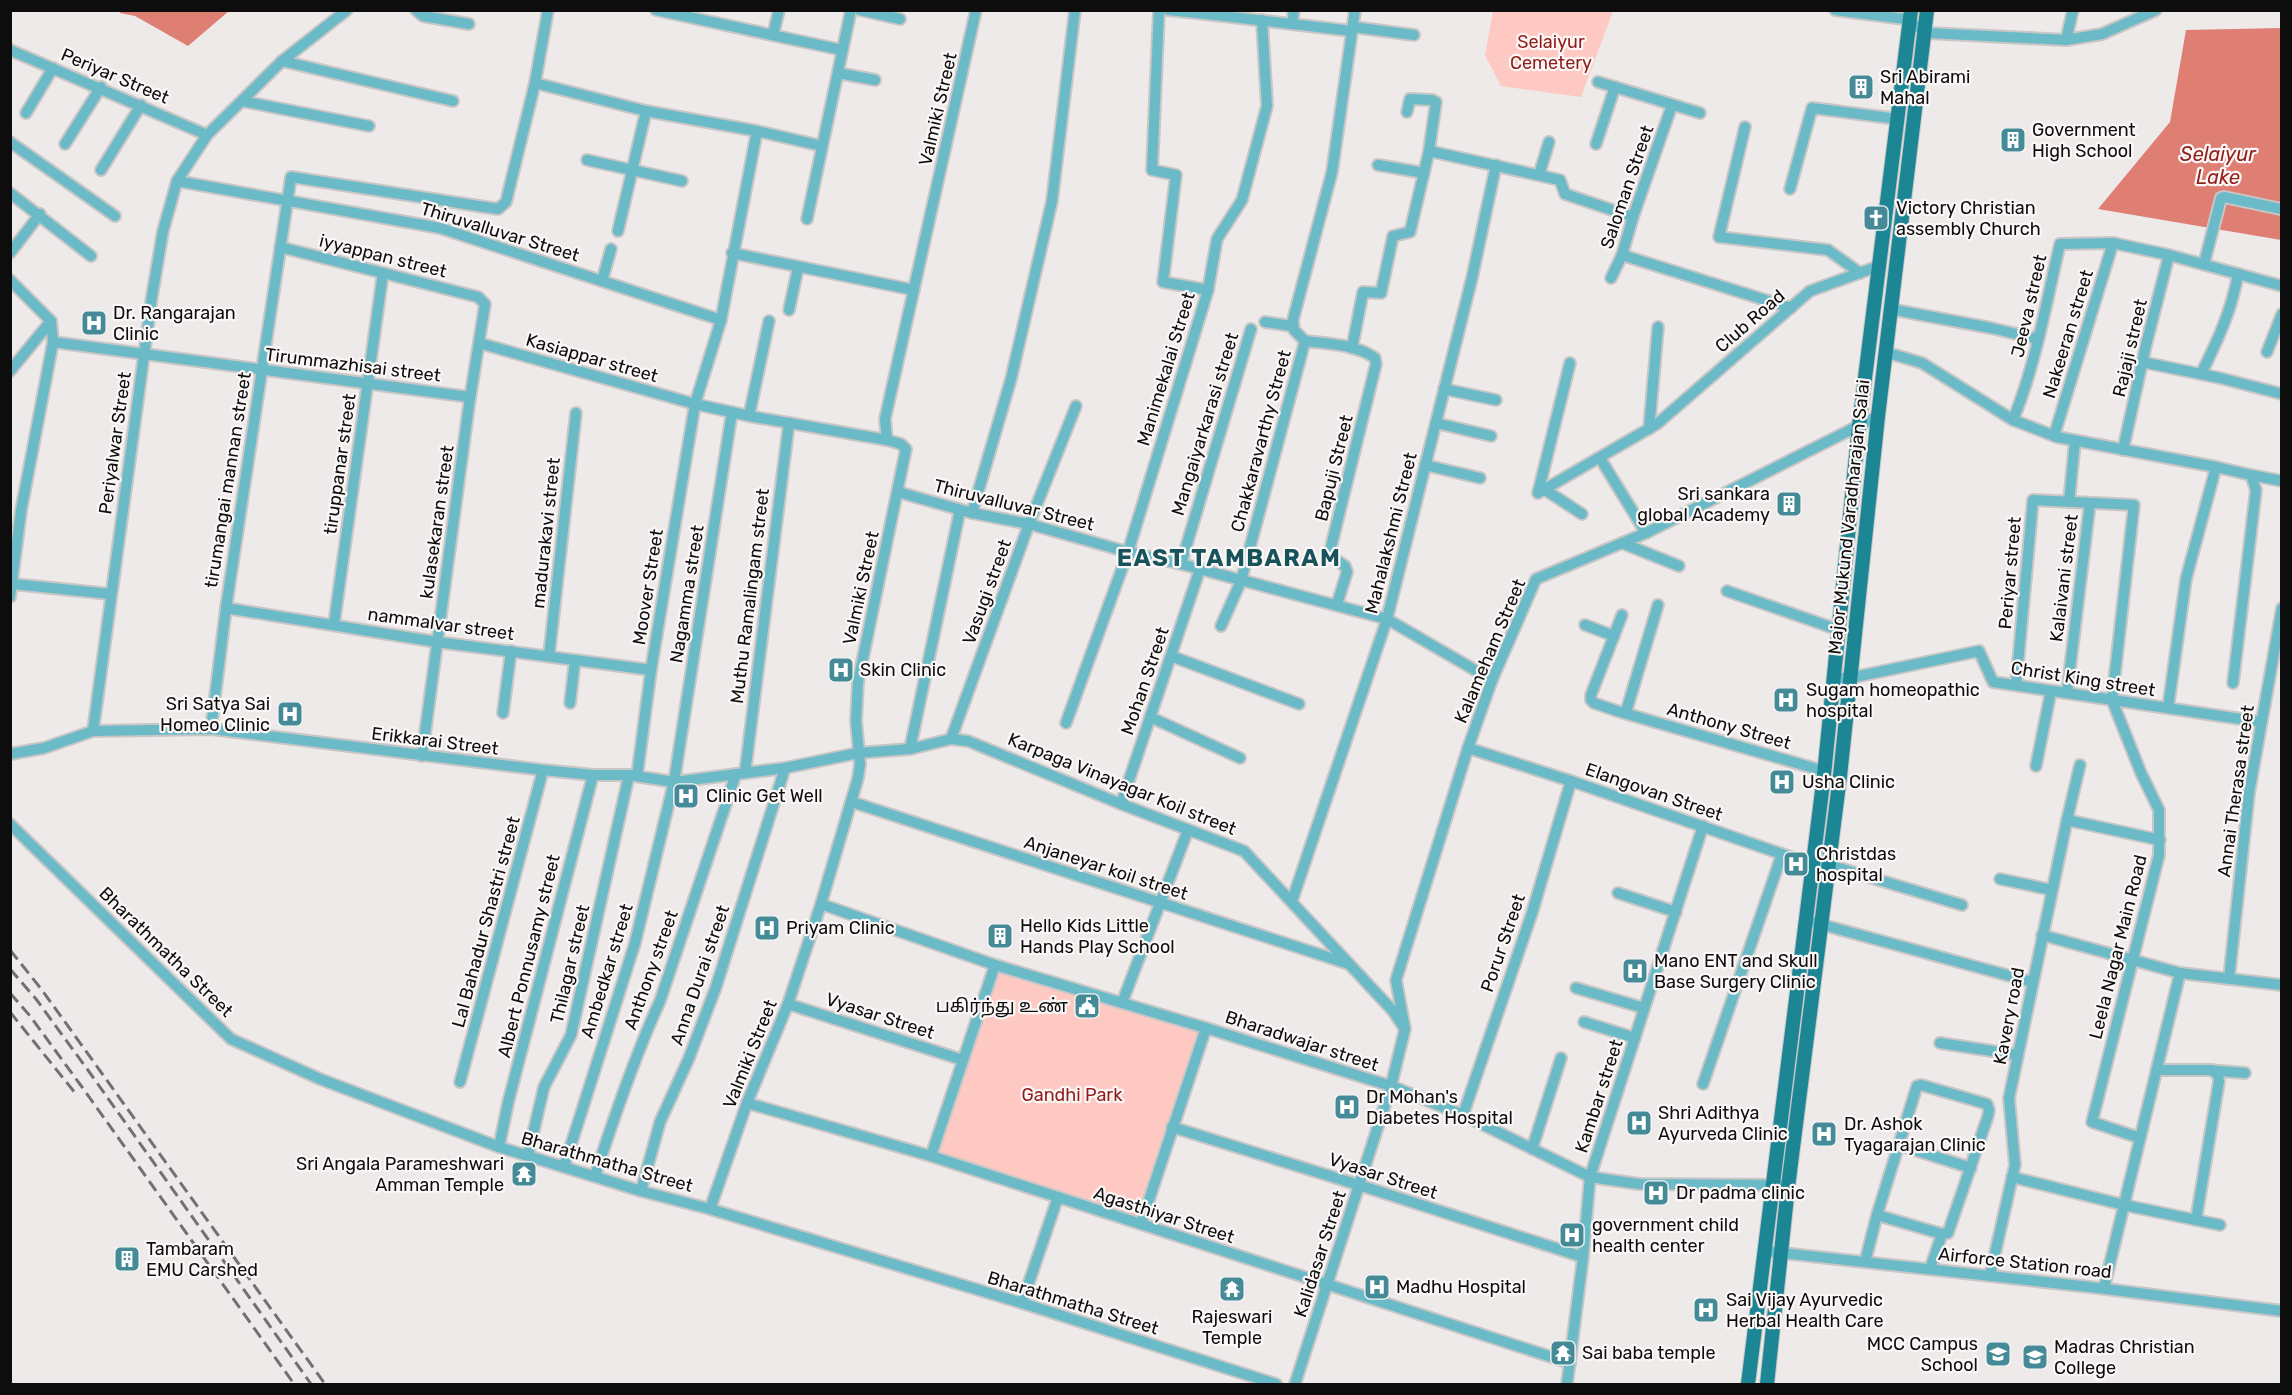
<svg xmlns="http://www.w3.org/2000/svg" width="2292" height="1395" font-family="Rubik,'Noto Sans Tamil',sans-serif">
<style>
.green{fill:#fdc9c2}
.water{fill:#df7f74}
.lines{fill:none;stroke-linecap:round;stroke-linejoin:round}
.minor-casing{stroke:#c9c7c6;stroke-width:14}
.major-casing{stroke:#c9c7c6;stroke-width:16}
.minor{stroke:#6abac8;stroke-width:10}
.major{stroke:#1c8695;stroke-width:14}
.rail{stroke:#727070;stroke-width:3;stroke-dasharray:12 6;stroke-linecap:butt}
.labels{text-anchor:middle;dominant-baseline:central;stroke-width:4.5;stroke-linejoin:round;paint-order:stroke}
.park-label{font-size:18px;fill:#8f1d19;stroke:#fbf7f6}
.street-label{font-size:18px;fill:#0e0d0d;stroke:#fbf7f6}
.poi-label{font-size:18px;fill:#0e0d0d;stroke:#fbf7f6;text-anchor:start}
.water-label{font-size:20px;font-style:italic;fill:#911f1a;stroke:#fbf7f6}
.district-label{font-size:24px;font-weight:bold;letter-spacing:1.5px;fill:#18525b;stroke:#fbf7f6}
</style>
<rect width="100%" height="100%" fill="#edeae9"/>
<g class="green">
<polygon points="1493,11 1613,11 1581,97 1501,86 1485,55"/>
<polygon points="994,968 1206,1028 1141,1224 936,1158"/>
</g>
<g class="water">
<polygon points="119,11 229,11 188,46 135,16 120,13"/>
<polygon points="2281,28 2281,240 2098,209 2170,122 2186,30"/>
</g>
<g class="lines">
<g class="minor-casing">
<g id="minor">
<polyline points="416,10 423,16 469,24"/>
<polyline points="656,10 842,50"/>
<polyline points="860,10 900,19"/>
<polyline points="1159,10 1152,170 1176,175 1163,282 1208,290"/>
<polyline points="1168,10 1206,14"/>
<polyline points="1206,10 1206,14 1352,31"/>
<polyline points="1835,10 1905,19 1928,33 2066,40 2102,34 2156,10"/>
<polyline points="1292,24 1294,10"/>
<polyline points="1353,27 1414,35"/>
<polyline points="773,35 779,10"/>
<polyline points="2066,40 2073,10"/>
<polyline points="10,50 207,135"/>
<polyline points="282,61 453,101"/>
<polyline points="838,73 875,80"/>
<polyline points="1598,82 1615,87"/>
<polyline points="535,83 646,111 757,131 822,146"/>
<polyline points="242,101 369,126"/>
<polyline points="26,113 53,68"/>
<polyline points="1745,127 1719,237 1828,250 1860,273"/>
<polyline points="10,142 115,216"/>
<polyline points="65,144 101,87"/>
<polyline points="1596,144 1615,87 1700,113"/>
<polyline points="1429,151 1560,180 1565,194 1633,217"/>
<polyline points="587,160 682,181"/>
<polyline points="1378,165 1424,173"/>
<polyline points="101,170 141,105"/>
<polyline points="1539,175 1549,142"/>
<polyline points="177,181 440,228 721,320 695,404 651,670 637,776"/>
<polyline points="1790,189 1812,108 1898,119"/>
<polyline points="10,193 91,256"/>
<polyline points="807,219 851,10"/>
<polyline points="618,231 646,111"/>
<polyline points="280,247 478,297 485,304 469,405 422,756"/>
<polyline points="10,253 40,214"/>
<polyline points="732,253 914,290"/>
<polyline points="1622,255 1791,308"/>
<polyline points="2204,264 2221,198 2224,197 2281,209"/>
<polyline points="1611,278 1622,255 1633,217 1672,105"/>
<polyline points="10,280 51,321 53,342 21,511 10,597"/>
<polyline points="602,281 611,249"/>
<polyline points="1890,309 1991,328 2038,339"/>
<polyline points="789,310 798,268"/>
<polyline points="721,320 757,131"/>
<polyline points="1265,322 1292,326"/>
<path d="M 1305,341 C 1327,344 1356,344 1375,358 L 1376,364 L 1331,547 C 1331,557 1337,561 1345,566 L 1347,572 L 1337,604"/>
<polyline points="53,342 470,397"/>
<polyline points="479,343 695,404 749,416 887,440"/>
<polyline points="1352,348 1363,292 1381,293 1393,236 1410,232 1429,151 1436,102 1432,100 1410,99 1407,112"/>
<polyline points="1885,352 1922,363 2013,420 2057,437 2216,467 2186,579 2168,708"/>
<polyline points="2267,352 2282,314"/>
<polyline points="2142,362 2220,378 2282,394"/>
<polyline points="10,371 51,321"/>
<path d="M 2201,374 C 2217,342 2232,310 2238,274"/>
<polyline points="1444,389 1496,400"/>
<polyline points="749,416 769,321"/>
<path d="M 2013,420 C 2036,364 2046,303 2060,244 L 2113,243 L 2169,255 L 2282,286"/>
<polyline points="1436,423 1491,436"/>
<polyline points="1649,429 1658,327"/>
<polyline points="2054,436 2113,243"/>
<polyline points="2123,450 2146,345 2169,255"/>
<polyline points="1600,458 1646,533"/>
<polyline points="1425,465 1480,478"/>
<polyline points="2216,467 2251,475 2256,490 2233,683"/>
<polyline points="2251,475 2282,481"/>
<polyline points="1544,489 1582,514"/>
<polyline points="898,492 972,513 1029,524 1128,552 1181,564 1387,619 1492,680"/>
<polyline points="1538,493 1657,424 1810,291 1879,266"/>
<polyline points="1538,493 1570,363"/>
<polyline points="2069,502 2075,441"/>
<polyline points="972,513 1011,379 1052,201 1075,10"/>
<polyline points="1622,543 1679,566"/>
<polyline points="1181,564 1251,329"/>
<polyline points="13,584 110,594"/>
<polyline points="1727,591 1839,630"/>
<polyline points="226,608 437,642 651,670"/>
<polyline points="1622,615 1591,695 1591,700 1594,703 1617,711 1824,771"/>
<polyline points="334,624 383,273"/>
<polyline points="1585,625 1614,636"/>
<polyline points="1221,626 1241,581 1305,341 1294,330 1293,320 1332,172 1355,10"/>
<polyline points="549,656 576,413"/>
<polyline points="1171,656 1299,704"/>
<polyline points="1834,678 1850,678 1979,651 1993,682 2261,722"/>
<polyline points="2016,685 2033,500 2134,505 2112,700 2141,773 2159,810 2159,855 2092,1122 2140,1138"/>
<polyline points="2067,693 2090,503"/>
<polyline points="570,703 575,660"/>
<polyline points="1626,712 1658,605"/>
<polyline points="503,713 511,651"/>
<polyline points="1150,717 1240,758"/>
<polyline points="1066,723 1128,552 1208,290 1217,239 1242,200 1267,106 1262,20"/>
<polyline points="211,729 226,608 291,177 498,209 506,202 535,83 548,10"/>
<polyline points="93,731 152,296 163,231 177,181 207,135 282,61 347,10"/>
<polyline points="951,739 1029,524 1076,406"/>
<polyline points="1468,748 1571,781 1828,870"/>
<polyline points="910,749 960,510"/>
<polyline points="10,754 44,748 93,731 211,729 543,770 593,775 629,775 674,782 785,768 858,753 910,749 951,739 968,741 1121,804 1244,851 1393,1011 1405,1029"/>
<polyline points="2036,766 2051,691"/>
<polyline points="745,773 789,423"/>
<polyline points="852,802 1349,964"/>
<polyline points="1121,804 1200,569"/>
<polyline points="2067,820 2160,840"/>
<polyline points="10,824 231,1039 320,1079 499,1147 641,1191 710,1209 1022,1303 1276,1384"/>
<polyline points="1829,865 1962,905"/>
<polyline points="2000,879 2052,890"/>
<polyline points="1618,893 1676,912"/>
<polyline points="1292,901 1387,619 1472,278 1496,165"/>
<polyline points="821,904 995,965 1206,1028 1391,1086 1463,1115 1590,1177 1639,1184 1789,1185"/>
<polyline points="1805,920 2032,982"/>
<polyline points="2042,935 2180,973 2282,985"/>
<polyline points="2229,979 2249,793 2282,608"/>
<polyline points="1576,988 1644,1008"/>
<polyline points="1122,1003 1188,830"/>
<polyline points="788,1004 963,1060"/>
<polyline points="1584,1022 1635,1038"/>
<polyline points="1940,1043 2018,1055"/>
<polyline points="2157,1070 2207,1070 2245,1073"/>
<polyline points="460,1082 543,770"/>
<polyline points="1703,1084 1782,854"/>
<polyline points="747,1103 931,1156 1570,1363"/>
<polyline points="1463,1115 1532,913 1571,781"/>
<polyline points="1172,1127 1359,1185 1583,1257"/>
<polyline points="1899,1145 1971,1168"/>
<polyline points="499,1147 508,1103 593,775"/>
<polyline points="1532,1149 1561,1058"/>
<polyline points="528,1155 544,1087 571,1035 629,775"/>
<polyline points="931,1156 995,965"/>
<polyline points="564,1167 635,943 674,782 732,412"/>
<path d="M 595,1176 C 614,1117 634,1058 660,1001 L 736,774"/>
<polyline points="2012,1177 2124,1205 2220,1225"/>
<polyline points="641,1191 660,1122 689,1058 716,987 785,768"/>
<polyline points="710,1209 747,1103 788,1004 821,904 858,778 860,764 856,721 858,682 906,449 901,444 887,440 885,419 976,10"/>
<polyline points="2196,1220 2219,1081 2218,1075 2212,1070"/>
<polyline points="1141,1224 1206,1028"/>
<polyline points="1764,1251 2090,1287 2282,1311"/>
<polyline points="1865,1262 1877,1215 1917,1086 1921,1085 1987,1104 1989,1110 1988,1116 1948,1233 1942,1234 1877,1215"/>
<polyline points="1930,1269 1942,1234"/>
<polyline points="1990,1276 2015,1165 2009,1098 2067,820 2080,765"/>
<polyline points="2104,1288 2180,973"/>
<polyline points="1022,1303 1058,1197"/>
<polyline points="1295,1384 1391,1086 1405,1029 1396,980 1468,748 1492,680 1536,579 1646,533 1878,416"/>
<polyline points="1567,1384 1583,1257 1590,1177 1703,826"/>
</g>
</g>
<g class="major-casing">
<g id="major">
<polyline points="1748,1384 1824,775 1859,426 1911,10"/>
<polyline points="1767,1384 1788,1187 1840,776 1878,416 1927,10"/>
</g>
</g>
<use href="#minor" class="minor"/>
<use href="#major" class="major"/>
<g class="rail">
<polyline points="10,950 42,990 325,1384"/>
<polyline points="10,969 36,999 90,1073 311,1384"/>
<polyline points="10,993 30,1016 82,1087 294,1384"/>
<polyline points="10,1012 76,1094"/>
</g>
</g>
<defs>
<g id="building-square" transform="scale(1.35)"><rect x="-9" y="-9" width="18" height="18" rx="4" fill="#458b97" stroke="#fbf7f6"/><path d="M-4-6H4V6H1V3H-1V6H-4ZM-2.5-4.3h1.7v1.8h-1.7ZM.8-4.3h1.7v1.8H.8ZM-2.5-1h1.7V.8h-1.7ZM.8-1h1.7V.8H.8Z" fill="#fff"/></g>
<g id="church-square" transform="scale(1.35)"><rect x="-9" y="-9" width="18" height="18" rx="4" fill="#458b97" stroke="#fbf7f6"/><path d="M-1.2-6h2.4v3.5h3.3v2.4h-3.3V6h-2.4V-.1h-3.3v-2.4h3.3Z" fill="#fff"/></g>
<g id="hospital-square" transform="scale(1.35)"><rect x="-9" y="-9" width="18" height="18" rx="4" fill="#458b97" stroke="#fbf7f6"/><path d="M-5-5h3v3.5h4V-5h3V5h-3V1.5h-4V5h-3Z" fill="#fff"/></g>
<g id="civic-square" transform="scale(1.35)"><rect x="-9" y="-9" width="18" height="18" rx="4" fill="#458b97" stroke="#fbf7f6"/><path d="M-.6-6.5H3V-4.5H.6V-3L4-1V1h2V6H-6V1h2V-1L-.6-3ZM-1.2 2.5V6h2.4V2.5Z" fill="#fff"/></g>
<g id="temple-square" transform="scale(1.35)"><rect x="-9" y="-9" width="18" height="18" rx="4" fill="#458b97" stroke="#fbf7f6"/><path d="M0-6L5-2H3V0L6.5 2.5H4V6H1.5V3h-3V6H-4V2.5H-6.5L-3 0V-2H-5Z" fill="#fff"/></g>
<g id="school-square" transform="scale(1.35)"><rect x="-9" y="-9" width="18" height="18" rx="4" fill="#458b97" stroke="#fbf7f6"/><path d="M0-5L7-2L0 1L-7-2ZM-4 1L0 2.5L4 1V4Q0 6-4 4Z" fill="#fff"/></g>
<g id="university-square" transform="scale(1.35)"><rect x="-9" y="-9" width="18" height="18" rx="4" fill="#458b97" stroke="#fbf7f6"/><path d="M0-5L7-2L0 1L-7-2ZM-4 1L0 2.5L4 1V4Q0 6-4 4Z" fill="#fff"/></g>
</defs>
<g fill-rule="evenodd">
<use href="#building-square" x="1861" y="87"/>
<use href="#building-square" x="2013" y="140"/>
<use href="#church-square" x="1876" y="218"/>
<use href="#hospital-square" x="94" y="323"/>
<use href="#building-square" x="1789" y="504"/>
<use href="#hospital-square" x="841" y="670"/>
<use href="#hospital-square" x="1786" y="700"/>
<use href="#hospital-square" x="290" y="714"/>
<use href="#hospital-square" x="1782" y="782"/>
<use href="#hospital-square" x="686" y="796"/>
<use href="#hospital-square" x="1796" y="864"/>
<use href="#hospital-square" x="767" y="928"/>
<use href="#building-square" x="1000" y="936"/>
<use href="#hospital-square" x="1635" y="971"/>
<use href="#civic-square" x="1087" y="1006"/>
<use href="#hospital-square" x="1347" y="1107"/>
<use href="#hospital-square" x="1639" y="1123"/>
<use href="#hospital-square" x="1824" y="1134"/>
<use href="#temple-square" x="524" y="1174"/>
<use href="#hospital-square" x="1656" y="1193"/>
<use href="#hospital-square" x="1572" y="1235"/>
<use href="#building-square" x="127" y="1259"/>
<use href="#hospital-square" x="1377" y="1287"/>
<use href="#temple-square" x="1232" y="1289"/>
<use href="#hospital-square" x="1706" y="1310"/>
<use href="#temple-square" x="1563" y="1353"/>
<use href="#school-square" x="1998" y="1354"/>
<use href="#university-square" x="2035" y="1357"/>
</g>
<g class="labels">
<g class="park-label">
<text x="1551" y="42">Selaiyur<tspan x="1551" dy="21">Cemetery</tspan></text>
<text x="1072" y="1095">Gandhi Park</text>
</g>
<g class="street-label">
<text transform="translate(115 76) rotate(23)">Periyar Street</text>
<text transform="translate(938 109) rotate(-77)">Valmiki Street</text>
<text transform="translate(1627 187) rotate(-71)">Saloman Street</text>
<text transform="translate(500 232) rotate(17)">Thiruvalluvar Street</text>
<text transform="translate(383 256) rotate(14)">iyyappan street</text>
<text transform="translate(2029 306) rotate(-77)">Jeeva street</text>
<text transform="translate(1750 321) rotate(-41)">Club Road</text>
<text transform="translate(2068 334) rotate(-73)">Nakeeran street</text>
<text transform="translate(2130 348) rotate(-77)">Rajaji street</text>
<text transform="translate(592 358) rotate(16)">Kasiappar street</text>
<text transform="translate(353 365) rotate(7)">Tirummazhisai street</text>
<text transform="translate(1166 369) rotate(-73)">Manimekalai Street</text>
<text transform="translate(1205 424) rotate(-73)">Mangaiyarkarasi street</text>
<text transform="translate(1261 441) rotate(-75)">Chakkaravarthy Street</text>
<text transform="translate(115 443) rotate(-82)">Periyalwar Street</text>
<text transform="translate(340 464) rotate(-82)">tiruppanar street</text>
<text transform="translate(1334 468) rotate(-76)">Bapuji Street</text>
<text transform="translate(228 480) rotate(-81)">tirumangai mannan street</text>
<text transform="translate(1014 505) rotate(14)">Thiruvalluvar Street</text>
<text transform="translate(1849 517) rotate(-84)">Major Mukund Varadharajan Salai</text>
<text transform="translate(437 522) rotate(-82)">kulasekaran street</text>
<text transform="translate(546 533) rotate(-84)">madurakavi street</text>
<text transform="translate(1391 533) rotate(-76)">Mahalakshmi Street</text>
<text transform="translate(2010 573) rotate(-85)">Periyar street</text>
<text transform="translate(2064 578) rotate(-83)">Kalaivani street</text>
<text transform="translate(648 587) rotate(-81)">Moover Street</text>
<text transform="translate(861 588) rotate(-78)">Valmiki Street</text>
<text transform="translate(987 592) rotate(-70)">Vasugi street</text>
<text transform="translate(687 594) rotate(-81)">Nagamma street</text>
<text transform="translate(750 596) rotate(-83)">Muthu Ramalingam street</text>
<text transform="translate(441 624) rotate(8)">nammalvar street</text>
<text transform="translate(1490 651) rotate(-67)">Kalameham Street</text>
<text transform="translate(2083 679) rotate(9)">Christ King street</text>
<text transform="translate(1145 681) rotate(-71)">Mohan Street</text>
<text transform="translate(1729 726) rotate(16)">Anthony Street</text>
<text transform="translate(435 741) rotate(7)">Erikkarai Street</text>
<text transform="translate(1122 784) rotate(22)">Karpaga Vinayagar Koil street</text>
<text transform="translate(2236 791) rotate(-82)">Annai Therasa street</text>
<text transform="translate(1654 792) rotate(19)">Elangovan Street</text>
<text transform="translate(1106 868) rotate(18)">Anjaneyar koil street</text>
<text transform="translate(486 922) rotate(-75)">Lal Bahadur Shastri street</text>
<text transform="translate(1503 943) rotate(-71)">Porur Street</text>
<text transform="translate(2118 947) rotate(-76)">Leela Nagar Main Road</text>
<text transform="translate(166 952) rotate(44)">Bharathmatha Street</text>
<text transform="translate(529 956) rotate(-76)">Albert Ponnusamy street</text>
<text transform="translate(570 964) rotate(-77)">Thilagar street</text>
<text transform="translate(651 970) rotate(-70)">Anthony street</text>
<text transform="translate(607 971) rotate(-73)">Ambedkar street</text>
<text transform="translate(700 975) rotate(-71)">Anna Durai street</text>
<text transform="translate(880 1016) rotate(18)">Vyasar Street</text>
<text transform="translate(2009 1016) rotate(-79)">Kavery road</text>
<text transform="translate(1302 1041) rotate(18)">Bharadwajar street</text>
<text transform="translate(750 1054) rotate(-68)">Valmiki Street</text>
<text transform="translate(1599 1096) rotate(-72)">Kambar street</text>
<text transform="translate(607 1162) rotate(16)">Bharathmatha Street</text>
<text transform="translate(1383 1176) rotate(18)">Vyasar Street</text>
<text transform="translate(1164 1215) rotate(18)">Agasthiyar Street</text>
<text transform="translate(1320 1254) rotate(-72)">Kalidasar Street</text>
<text transform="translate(2025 1263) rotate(6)">Airforce Station road</text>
<text transform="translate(1073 1303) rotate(17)">Bharathmatha Street</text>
</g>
<g class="poi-label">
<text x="1880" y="77">Sri Abirami<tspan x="1880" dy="21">Mahal</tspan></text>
<text x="2032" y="130">Government<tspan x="2032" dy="21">High School</tspan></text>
<text x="1896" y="208">Victory Christian<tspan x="1896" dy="21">assembly Church</tspan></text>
<text x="113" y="313">Dr. Rangarajan<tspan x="113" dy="21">Clinic</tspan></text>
<text x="1770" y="494" text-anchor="end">Sri sankara<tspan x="1770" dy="21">global Academy</tspan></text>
<text x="860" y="670">Skin Clinic</text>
<text x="1806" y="690">Sugam homeopathic<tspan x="1806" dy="21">hospital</tspan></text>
<text x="270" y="704" text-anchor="end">Sri Satya Sai<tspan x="270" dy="21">Homeo Clinic</tspan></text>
<text x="1802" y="782">Usha Clinic</text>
<text x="706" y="796">Clinic Get Well</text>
<text x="1816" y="854">Christdas<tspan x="1816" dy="21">hospital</tspan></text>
<text x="1020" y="926">Hello Kids Little<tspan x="1020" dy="21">Hands Play School</tspan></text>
<text x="786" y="928">Priyam Clinic</text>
<text x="1654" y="961">Mano ENT and Skull<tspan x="1654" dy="21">Base Surgery Clinic</tspan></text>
<text x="1068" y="1006" text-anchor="end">பகிர்ந்து உண்</text>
<text x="1366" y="1097">Dr Mohan's<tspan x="1366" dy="21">Diabetes Hospital</tspan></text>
<text x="1658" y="1113">Shri Adithya<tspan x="1658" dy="21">Ayurveda Clinic</tspan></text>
<text x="1844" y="1124">Dr. Ashok<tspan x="1844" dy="21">Tyagarajan Clinic</tspan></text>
<text x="504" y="1164" text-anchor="end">Sri Angala Parameshwari<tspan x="504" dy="21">Amman Temple</tspan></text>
<text x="1676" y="1193">Dr padma clinic</text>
<text x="1592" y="1225">government child<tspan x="1592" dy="21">health center</tspan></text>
<text x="146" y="1249">Tambaram<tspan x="146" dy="21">EMU Carshed</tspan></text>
<text x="1396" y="1287">Madhu Hospital</text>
<text x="1726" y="1300">Sai Vijay Ayurvedic<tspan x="1726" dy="21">Herbal Health Care</tspan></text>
<text x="1232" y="1317" text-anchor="middle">Rajeswari<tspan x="1232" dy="21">Temple</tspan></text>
<text x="1978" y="1344" text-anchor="end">MCC Campus<tspan x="1978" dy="21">School</tspan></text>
<text x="2054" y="1347">Madras Christian<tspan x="2054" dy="21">College</tspan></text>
<text x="1582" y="1353">Sai baba temple</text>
</g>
<g class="water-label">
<text x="2218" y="154">Selaiyur<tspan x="2218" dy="23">Lake</tspan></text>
</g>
<g class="district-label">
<text x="1229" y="558">EAST TAMBARAM</text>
</g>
</g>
<rect width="2292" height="1395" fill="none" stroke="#0e0d0d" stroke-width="24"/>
</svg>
